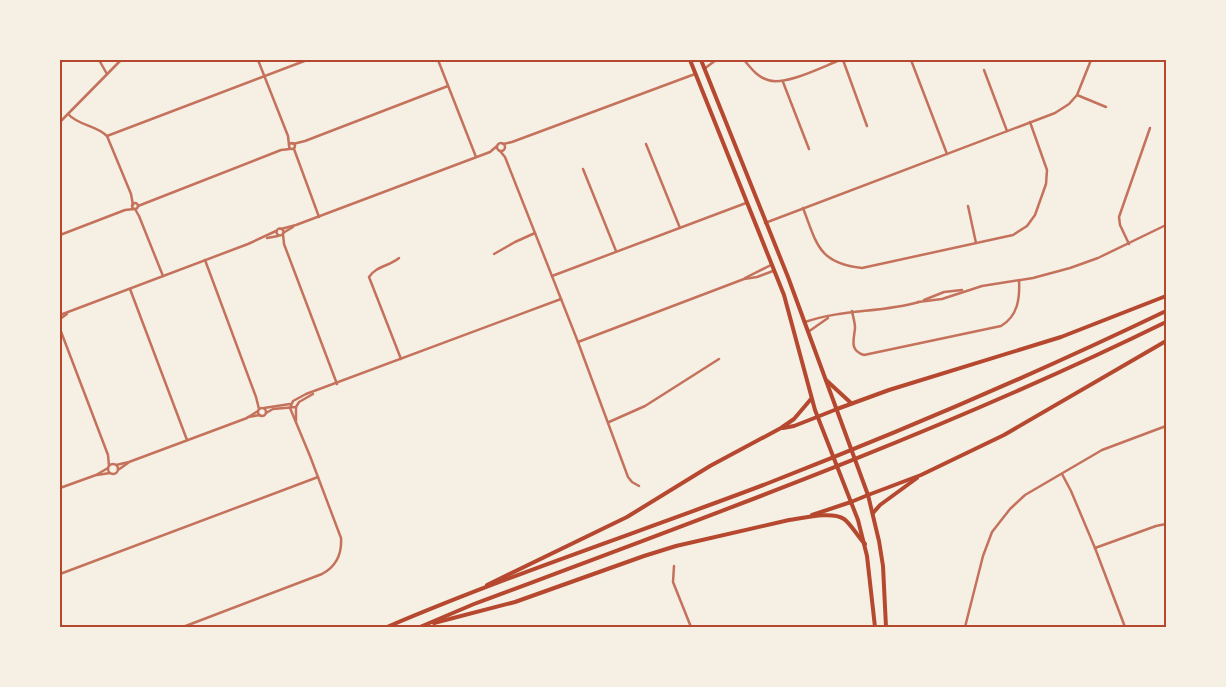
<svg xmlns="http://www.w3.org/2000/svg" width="1226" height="687" font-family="'Fira Sans Condensed',sans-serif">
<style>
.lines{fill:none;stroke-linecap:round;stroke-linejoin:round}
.service{stroke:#c5725c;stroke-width:1}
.minor{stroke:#c5725c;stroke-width:2.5}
.tertiary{stroke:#c5725c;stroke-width:2.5}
.primary{stroke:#b5482f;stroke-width:4}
.motorway{stroke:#b5482f;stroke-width:4}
.neatline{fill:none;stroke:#b5482f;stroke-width:2}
</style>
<rect width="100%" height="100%" fill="#f6efe4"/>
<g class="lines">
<polyline class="service" points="1166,80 1165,86 1166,89"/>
<g class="minor">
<polyline points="99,60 107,74"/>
<polyline points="258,60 288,136 289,145"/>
<polyline points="438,60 476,157"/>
<path d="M 744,60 C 751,68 757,77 768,80 C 785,86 822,67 840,60"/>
<polyline points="843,60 867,126"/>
<polyline points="911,60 947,154"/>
<polyline points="984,70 1007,131"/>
<polyline points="783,82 809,149"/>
<polyline points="1077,95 1091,60"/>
<path d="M 68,114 C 79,126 96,125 107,136 L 131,194 L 133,205"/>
<polyline points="107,136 307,60"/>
<circle cx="292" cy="146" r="3"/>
<circle cx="501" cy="147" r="4"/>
<polyline points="293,144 305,141 448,86"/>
<polyline points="503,144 512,142 695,74"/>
<polyline points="646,144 680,228"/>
<polyline points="294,149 319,217"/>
<polyline points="500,151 505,157 578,342 628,477 632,482 639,486"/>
<polyline points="583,169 616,251"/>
<circle cx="135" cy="206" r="3"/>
<polyline points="138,206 281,150 290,149"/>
<polyline points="968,206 976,243"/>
<path d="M 803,208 C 817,244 818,263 862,268 L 1013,235 L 1027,226 L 1035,215 L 1046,184 L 1047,170 L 1030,122"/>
<polyline points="135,209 139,216 163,276"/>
<polyline points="765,223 1055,113 1069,104 1077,95 1106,107"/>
<circle cx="280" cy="232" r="3.5"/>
<polyline points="281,229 296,225 490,152 497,146"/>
<polyline points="283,233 293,227"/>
<polyline points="283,234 284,244 337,384"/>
<polyline points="60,235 125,210 134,209"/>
<polyline points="267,238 278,236"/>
<polyline points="1129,244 1120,225 1119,217 1150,128"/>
<polyline points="494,254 515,242 535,233"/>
<path d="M 399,258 C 390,266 376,266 369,277 L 401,359"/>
<polyline points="205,260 256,397 259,409"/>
<polyline points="552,276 746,203"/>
<polyline points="745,278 771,265"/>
<polyline points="130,289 187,440"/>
<polyline points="924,300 944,292 962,290"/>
<polyline points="918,302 942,299 982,286 1033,278 1070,268 1098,258 1166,225"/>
<path d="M 852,311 C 853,317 855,322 855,328 C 854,340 849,350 864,355 L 1001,326 C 1018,316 1020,298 1019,280"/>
<polyline points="60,315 248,244 276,231"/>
<polyline points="60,319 67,314"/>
<path d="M 805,322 C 842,309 881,313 919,302"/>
<polyline points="60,329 108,455 109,466"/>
<polyline points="808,332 828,318"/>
<polyline points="578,342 744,279 757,277 773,271"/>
<polyline points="296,407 296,421"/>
<circle cx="262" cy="412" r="4"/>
<polyline points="264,408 290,404"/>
<polyline points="266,413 273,409 296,407 299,402 313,394"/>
<polyline points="248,417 260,415"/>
<polyline points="609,422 645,406 719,359"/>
<circle cx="113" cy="469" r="5"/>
<polyline points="116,465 129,462 247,418 258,411"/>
<polyline points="118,470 128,463"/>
<polyline points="1062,474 1071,491 1095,548 1125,627"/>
<polyline points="97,475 110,473"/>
<polyline points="60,488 96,475 108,468"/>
<polyline points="1095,548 1156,526 1166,524"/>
<polyline points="674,566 673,582 691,627"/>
<polyline points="60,574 318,477"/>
<path d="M 183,627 L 322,574 C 337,566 342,554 341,538 L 310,456 L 290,408 L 293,401 L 306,394 L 561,299"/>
<polyline points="965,627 983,556 992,532 1010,509 1025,495 1102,450 1166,426"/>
</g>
<g class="tertiary">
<polyline points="704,69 716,60"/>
<polyline points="60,122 121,60"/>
</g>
<g class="primary">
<polyline points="690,60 784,295 815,410 858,520 867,556 875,627"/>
<polyline points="701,60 788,277 868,495 879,541 883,566 886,627"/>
<polyline points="817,417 837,409"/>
<polyline points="851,502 868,495"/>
</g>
<g class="motorway">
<polyline points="826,380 851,403"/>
<polyline points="837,409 889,390 1061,337 1166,296"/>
<polyline points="783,428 794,426 817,417"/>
<polyline points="868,495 921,475 1004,435 1166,341"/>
<polyline points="873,513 880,505 917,478"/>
<polyline points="812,515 851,502"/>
<polyline points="487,585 627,517 710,466 781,428 794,419 811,399"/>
<path d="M 434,623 L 515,602 L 644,556 L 676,546 L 789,520 C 804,518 832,511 844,519 C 851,524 858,537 865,544"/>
<path d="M 387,627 C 511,574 640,532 766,484 C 902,431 1035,374 1166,311"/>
<path d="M 420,627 L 474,604 C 707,517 942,432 1166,322"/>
</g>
</g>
<rect width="1226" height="687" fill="none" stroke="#f6efe4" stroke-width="122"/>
<rect x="61" y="61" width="1104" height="565" class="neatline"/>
</svg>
